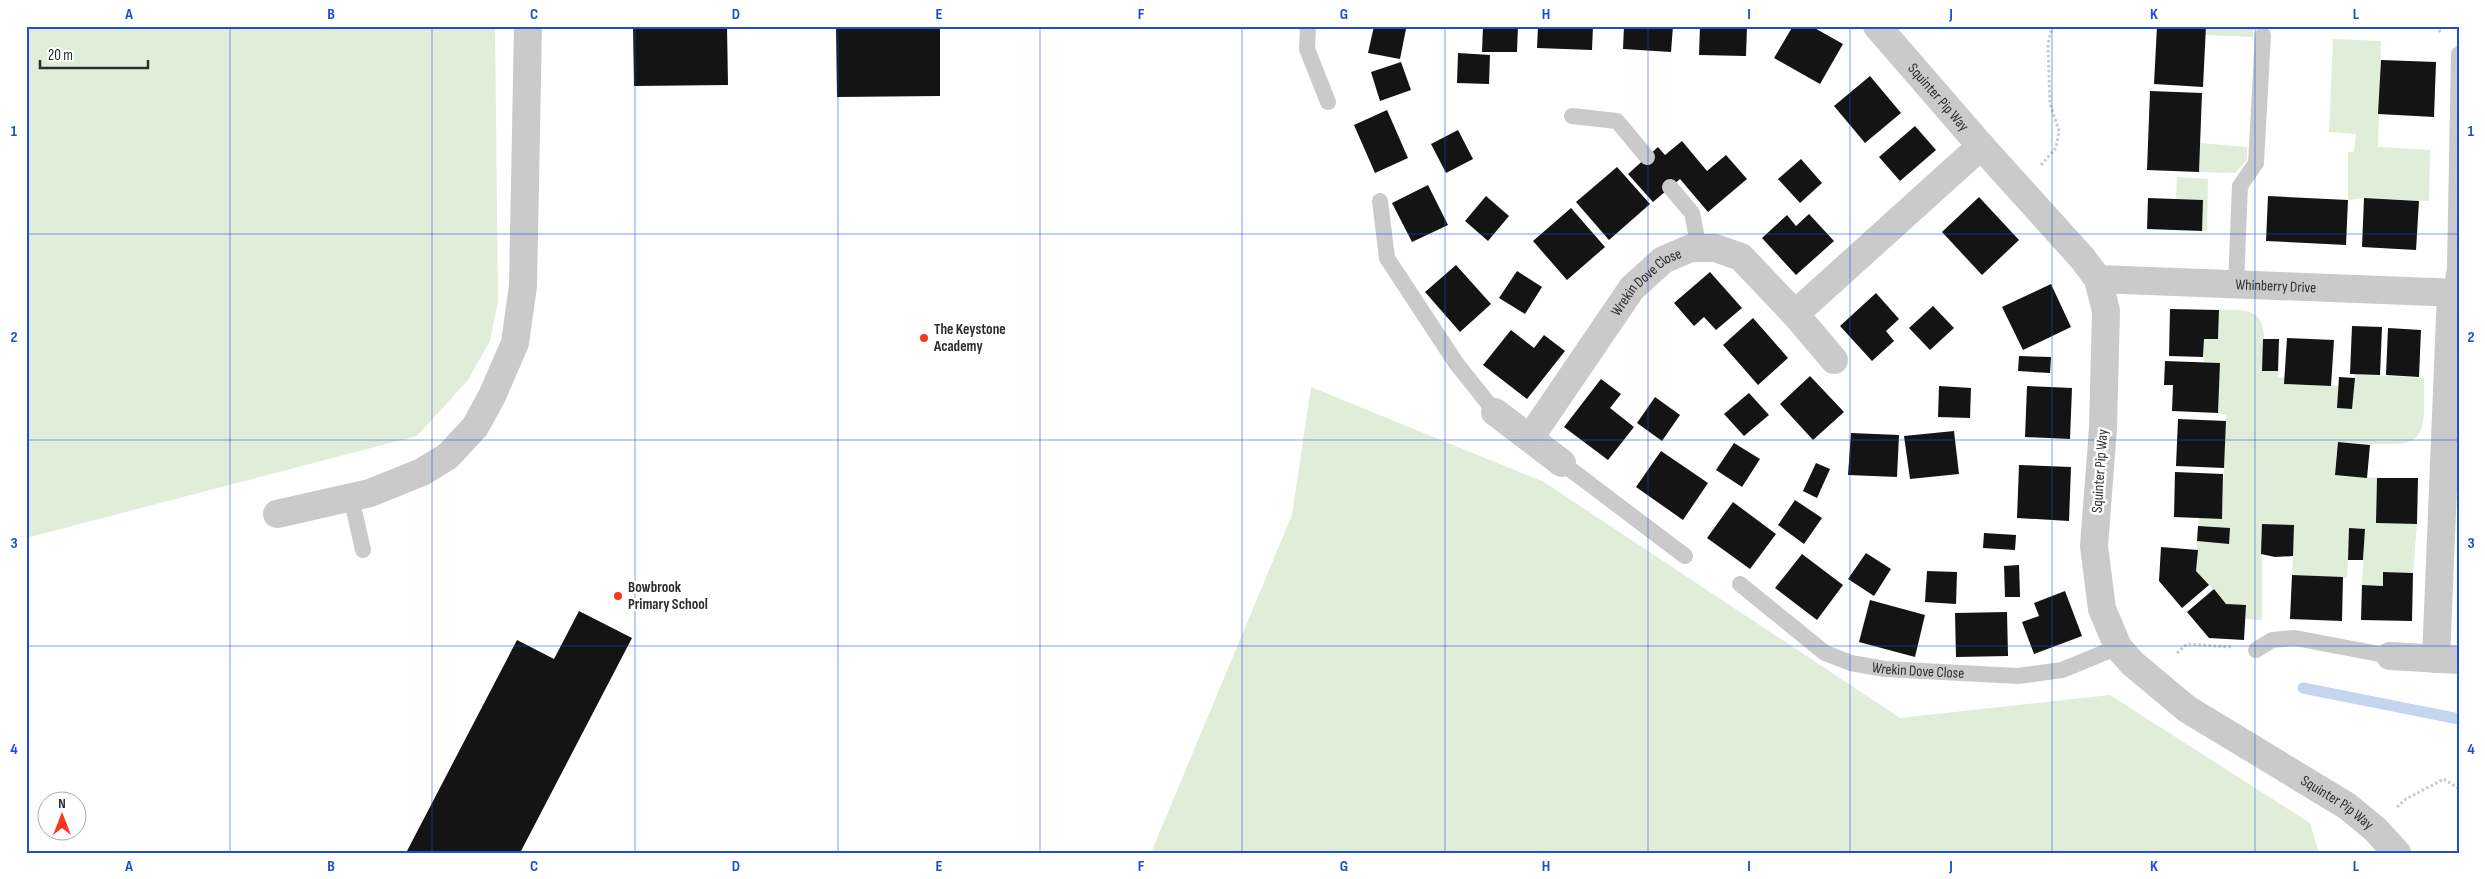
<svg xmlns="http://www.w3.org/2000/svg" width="2485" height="879" font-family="'Sofia Sans Condensed',sans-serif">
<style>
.green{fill:#e0edd9}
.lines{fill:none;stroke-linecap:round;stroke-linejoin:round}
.stream{stroke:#c3d5ef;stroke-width:11}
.building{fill:#141414}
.path{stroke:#cacaca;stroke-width:3;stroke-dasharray:2.5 2.5;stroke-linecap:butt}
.lane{stroke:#cacaca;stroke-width:16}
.street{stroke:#cacaca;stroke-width:28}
.grid{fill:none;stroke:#1d4ed8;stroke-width:1;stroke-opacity:0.55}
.poi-dot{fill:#f7361d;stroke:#fff;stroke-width:2}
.labels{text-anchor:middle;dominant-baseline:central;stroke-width:5;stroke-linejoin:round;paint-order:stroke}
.street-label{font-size:15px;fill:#2d2d2d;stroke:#fff}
.poi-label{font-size:15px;font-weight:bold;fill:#2d2d2d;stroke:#fff;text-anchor:start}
.neatline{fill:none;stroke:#1d4ed8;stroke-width:2}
.grid-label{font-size:16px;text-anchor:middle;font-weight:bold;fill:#1d4ed8}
</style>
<rect width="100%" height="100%" fill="#fff"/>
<g class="green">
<polygon points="26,26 495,26 498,301 490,341 468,380 417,436 26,538"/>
<polygon points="2206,26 2253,26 2253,37 2206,35"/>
<polygon points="2333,39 2381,41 2378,147 2430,150 2429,201 2364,198 2348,200 2348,152 2354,152 2356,134 2329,132"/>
<polygon points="2200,143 2247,147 2247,160 2235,173 2199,172"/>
<polygon points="2177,177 2208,179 2207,231 2202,231 2203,200 2176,199"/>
<path d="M 2219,310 C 2228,310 2242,309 2250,312 C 2271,320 2263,353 2262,370 L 2278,371 L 2278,377 L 2285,378 L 2285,384 L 2339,386 L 2337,408 L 2352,409 L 2355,374 L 2424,378 C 2424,392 2426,416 2421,429 C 2420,433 2415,439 2412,441 C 2402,447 2351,443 2338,442 L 2335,475 L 2377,478 L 2376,523 L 2417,524 L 2413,573 L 2384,572 L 2383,586 L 2362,585 L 2365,529 L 2350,528 L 2347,578 L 2292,575 L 2294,525 L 2262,524 L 2262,620 L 2245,619 L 2226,604 L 2196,571 L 2197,541 L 2228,544 L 2198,526 L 2199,518 L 2222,519 L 2226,415 L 2218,413 L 2220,364 L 2204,362 L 2204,339 L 2218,339 Z"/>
<polygon points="1311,387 1544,482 1900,718 2110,695 2310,823 2319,853 1151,853 1292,515"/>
</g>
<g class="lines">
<polyline class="stream" points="2303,688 2459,719"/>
</g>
<g class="building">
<polygon points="633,26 727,26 728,85 634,86"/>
<polygon points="836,26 940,26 940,96 837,97"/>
<polygon points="1374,26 1406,29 1400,59 1368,53"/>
<polygon points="1421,26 1464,26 1464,29 1421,28"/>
<polygon points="1483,26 1518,26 1517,52 1482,52"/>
<polygon points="1538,26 1593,26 1592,50 1537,48"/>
<polygon points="1624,26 1673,26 1671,52 1623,49"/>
<polygon points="1700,26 1747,26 1746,56 1699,55"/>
<polygon points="1793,26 1811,26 1843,44 1820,84 1774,58"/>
<polygon points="2157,26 2206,26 2203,87 2154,84"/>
<polygon points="1458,53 1490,55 1489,84 1457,83"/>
<polygon points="2381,60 2436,62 2434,117 2378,114"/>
<polygon points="1401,62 1411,90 1380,101 1371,72"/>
<polygon points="1870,76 1901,113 1865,143 1834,106"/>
<polygon points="2150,91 2202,93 2199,172 2147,170"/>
<polygon points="1387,110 1408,158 1375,173 1354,125"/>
<polygon points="1915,126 1936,150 1900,181 1879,157"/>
<polygon points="1458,130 1473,159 1446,173 1431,144"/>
<polygon points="1682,141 1707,171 1726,155 1747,179 1708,212 1680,179 1653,202 1628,174 1658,147 1665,155"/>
<polygon points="1801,159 1822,183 1800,203 1778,179"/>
<polygon points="1617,167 1650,204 1609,240 1576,202"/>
<polygon points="1428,185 1448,225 1412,242 1392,203"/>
<polygon points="1486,196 1509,216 1488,241 1465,221"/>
<polygon points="2268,196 2348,200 2346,245 2266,241"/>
<polygon points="1979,197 2019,240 1982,275 1942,232"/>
<polygon points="2148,198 2203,200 2202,231 2147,229"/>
<polygon points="2364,198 2419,201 2416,250 2362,247"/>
<polygon points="1571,208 1605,247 1567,280 1533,241"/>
<polygon points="1809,214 1834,241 1796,275 1762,238 1787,215 1796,226"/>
<polygon points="1456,265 1491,304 1460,332 1425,292"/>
<polygon points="1517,271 1542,287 1525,314 1499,298"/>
<polygon points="1710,272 1742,308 1716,330 1704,317 1694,326 1674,303"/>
<polygon points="2051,284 2071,327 2023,350 2002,307"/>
<polygon points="1876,293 1899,319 1886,331 1894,341 1872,361 1840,326"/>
<polygon points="1933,306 1954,328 1930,350 1909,328"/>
<polygon points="2170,309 2219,310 2218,339 2204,339 2203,357 2169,356"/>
<polygon points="1753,318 1788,358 1758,385 1723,345"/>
<polygon points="2352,326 2382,327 2380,375 2350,374"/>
<polygon points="2388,328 2421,330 2419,377 2386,375"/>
<polygon points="1511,330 1534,348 1544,335 1565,351 1527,399 1483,365"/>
<polygon points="2287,338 2334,340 2331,386 2284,384"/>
<polygon points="2263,339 2279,339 2278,371 2262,371"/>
<polygon points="2019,356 2051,357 2050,373 2018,371"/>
<polygon points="2165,361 2220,363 2218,413 2172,411 2173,385 2164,385"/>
<polygon points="1810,376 1844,412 1813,440 1780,404"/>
<polygon points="2339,377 2355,378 2352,409 2337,408"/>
<polygon points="1601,379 1621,394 1610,408 1634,427 1608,460 1564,427"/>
<polygon points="1939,386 1971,388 1970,418 1938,417"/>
<polygon points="2027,386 2072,388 2070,439 2025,437"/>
<polygon points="1749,393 1769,415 1744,436 1724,414"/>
<polygon points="1655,397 1680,415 1662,441 1637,423"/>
<polygon points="2178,419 2226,421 2224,468 2176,466"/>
<polygon points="1954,431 1959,474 1910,479 1904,436"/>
<polygon points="1851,433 1899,435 1897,477 1848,475"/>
<polygon points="2338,442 2370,445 2367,478 2335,475"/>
<polygon points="1734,443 1760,459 1742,487 1716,470"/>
<polygon points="1661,451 1708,483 1683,520 1636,487"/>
<polygon points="1816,463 1830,469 1817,498 1803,491"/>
<polygon points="2019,465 2071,467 2069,521 2017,518"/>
<polygon points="2175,472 2223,474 2222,519 2174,517"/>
<polygon points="2377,478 2418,478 2417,524 2376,523"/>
<polygon points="1795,500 1822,518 1804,544 1778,525"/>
<polygon points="1733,502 1776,534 1750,569 1707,538"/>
<polygon points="2262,524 2294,525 2293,556 2275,557 2261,554"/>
<polygon points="2198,526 2230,528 2229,544 2197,541"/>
<polygon points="2349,528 2365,529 2363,560 2348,560"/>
<polygon points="1984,533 2016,535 2015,550 1983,548"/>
<polygon points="2161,547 2198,550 2196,571 2209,585 2182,608 2159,581"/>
<polygon points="1866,553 1891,569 1874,596 1848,579"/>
<polygon points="1802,554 1843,585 1817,620 1775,588"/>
<polygon points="2019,565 2020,597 2005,597 2004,566"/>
<polygon points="1927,571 1957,572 1956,604 1925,602"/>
<polygon points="2383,572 2413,573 2412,621 2361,620 2362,585 2383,586"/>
<polygon points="2292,575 2343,577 2342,621 2290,619"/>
<polygon points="2214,589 2226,604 2246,605 2244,640 2209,638 2187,612"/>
<polygon points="2065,591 2082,636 2034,654 2022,622 2039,616 2034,603"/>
<polygon points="1870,600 1925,615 1915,657 1859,642"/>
<polygon points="579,611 632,638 520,853 411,853 407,851 517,640 554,659"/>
<polygon points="2007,612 2008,656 1956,657 1955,613"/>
</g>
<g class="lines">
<g class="path">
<polyline points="2436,26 2442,34"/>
<polyline points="2041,165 2056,148 2059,131 2050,104 2048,44 2052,26"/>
<polyline points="2177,653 2187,644 2231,647"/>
<polyline points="2397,807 2406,799 2444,779 2459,789"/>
</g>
<g class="lane">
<polyline points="1308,26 1307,49 1328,102"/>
<polyline points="1572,116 1617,121 1647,157"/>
<polyline points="1670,187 1692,213 1699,248"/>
<polyline points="1380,201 1387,258 1456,363 1495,412"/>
<polyline points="2236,284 2240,186 2256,163 2263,35"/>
<polyline points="2451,293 2455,268 2459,54"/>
<polyline points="1562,463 1685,556"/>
<polyline points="351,497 363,550"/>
<path id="s1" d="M 1740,584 L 1825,653 L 1851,663 L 1885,669 L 2018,676 L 2062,670 L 2118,647"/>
<polyline points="2256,650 2272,640 2295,638 2390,656"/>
</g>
<g class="street">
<path id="s2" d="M 1877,26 L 1981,146 L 2083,259 L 2098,279 L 2106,311 L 2103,428 L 2094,546 L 2102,609 L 2118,647 L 2132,663 L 2187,709 L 2347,806 L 2375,829 L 2397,853"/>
<path id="s3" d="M 2098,279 L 2459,293"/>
<polyline points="1795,314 1834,360"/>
<polyline points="1495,412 1562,463"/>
<path id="s4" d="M 1530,438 L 1632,288 L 1663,260 L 1691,248 L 1715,248 L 1741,257 L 1795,314 L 1981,146"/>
<polyline points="277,514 370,493 422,472 448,456 475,427 492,396 515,343 523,286 528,26"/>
<polyline points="2390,656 2459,660"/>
<polyline points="2436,659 2451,293"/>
</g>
</g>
<path class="grid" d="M 230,26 L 230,853M 432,26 L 432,853M 635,26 L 635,853M 838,26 L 838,853M 1040,26 L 1040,853M 1242,26 L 1242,853M 1445,26 L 1445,853M 1648,26 L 1648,853M 1850,26 L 1850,853M 2052,26 L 2052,853M 2255,26 L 2255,853M 26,234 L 2459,234M 26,440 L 2459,440M 26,646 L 2459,646"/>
<g class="poi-dot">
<circle cx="924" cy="338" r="5"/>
<circle cx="618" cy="596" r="5"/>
</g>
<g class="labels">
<g class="street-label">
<text stroke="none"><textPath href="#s2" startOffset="94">Squinter Pip Way</textPath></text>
<text stroke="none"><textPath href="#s4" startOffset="196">Wrekin Dove Close</textPath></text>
<text stroke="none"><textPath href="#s3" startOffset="178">Whinberry Drive</textPath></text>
<text transform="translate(2100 471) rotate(-86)">Squinter Pip Way</text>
<text stroke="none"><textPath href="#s1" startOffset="205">Wrekin Dove Close</textPath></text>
<text stroke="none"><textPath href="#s2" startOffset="979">Squinter Pip Way</textPath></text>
</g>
<g class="poi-label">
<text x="934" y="329">The Keystone<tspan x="934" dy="17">Academy</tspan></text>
<text x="628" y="587">Bowbrook<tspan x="628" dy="17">Primary School</tspan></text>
</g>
</g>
<rect width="2485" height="879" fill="none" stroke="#ffffff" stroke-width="55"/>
<g transform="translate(62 816)"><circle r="24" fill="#ffffff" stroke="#ababab"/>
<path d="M0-4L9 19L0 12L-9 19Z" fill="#f7361d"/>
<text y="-8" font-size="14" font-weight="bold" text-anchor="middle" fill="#2d2d2d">N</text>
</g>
<path d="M40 60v8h108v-8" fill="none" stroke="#2d2d2d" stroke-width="2.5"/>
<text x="48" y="60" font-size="15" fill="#2d2d2d" stroke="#ffffff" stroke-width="4" paint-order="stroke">20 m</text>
<rect x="28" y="28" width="2430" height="824" class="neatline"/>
<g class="grid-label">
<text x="129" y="19">A</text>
<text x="331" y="19">B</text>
<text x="534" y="19">C</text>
<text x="736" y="19">D</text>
<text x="939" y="19">E</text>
<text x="1141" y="19">F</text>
<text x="1344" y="19">G</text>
<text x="1546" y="19">H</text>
<text x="1749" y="19">I</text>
<text x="1951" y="19">J</text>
<text x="2154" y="19">K</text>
<text x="2356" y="19">L</text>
<text x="14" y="136">1</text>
<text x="2471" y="136">1</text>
<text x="14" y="342">2</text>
<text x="2471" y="342">2</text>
<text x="14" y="548">3</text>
<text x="2471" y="548">3</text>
<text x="14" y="754">4</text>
<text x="2471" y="754">4</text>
<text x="129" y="871">A</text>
<text x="331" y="871">B</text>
<text x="534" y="871">C</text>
<text x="736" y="871">D</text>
<text x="939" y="871">E</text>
<text x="1141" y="871">F</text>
<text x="1344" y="871">G</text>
<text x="1546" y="871">H</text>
<text x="1749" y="871">I</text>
<text x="1951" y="871">J</text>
<text x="2154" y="871">K</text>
<text x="2356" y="871">L</text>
</g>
</svg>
